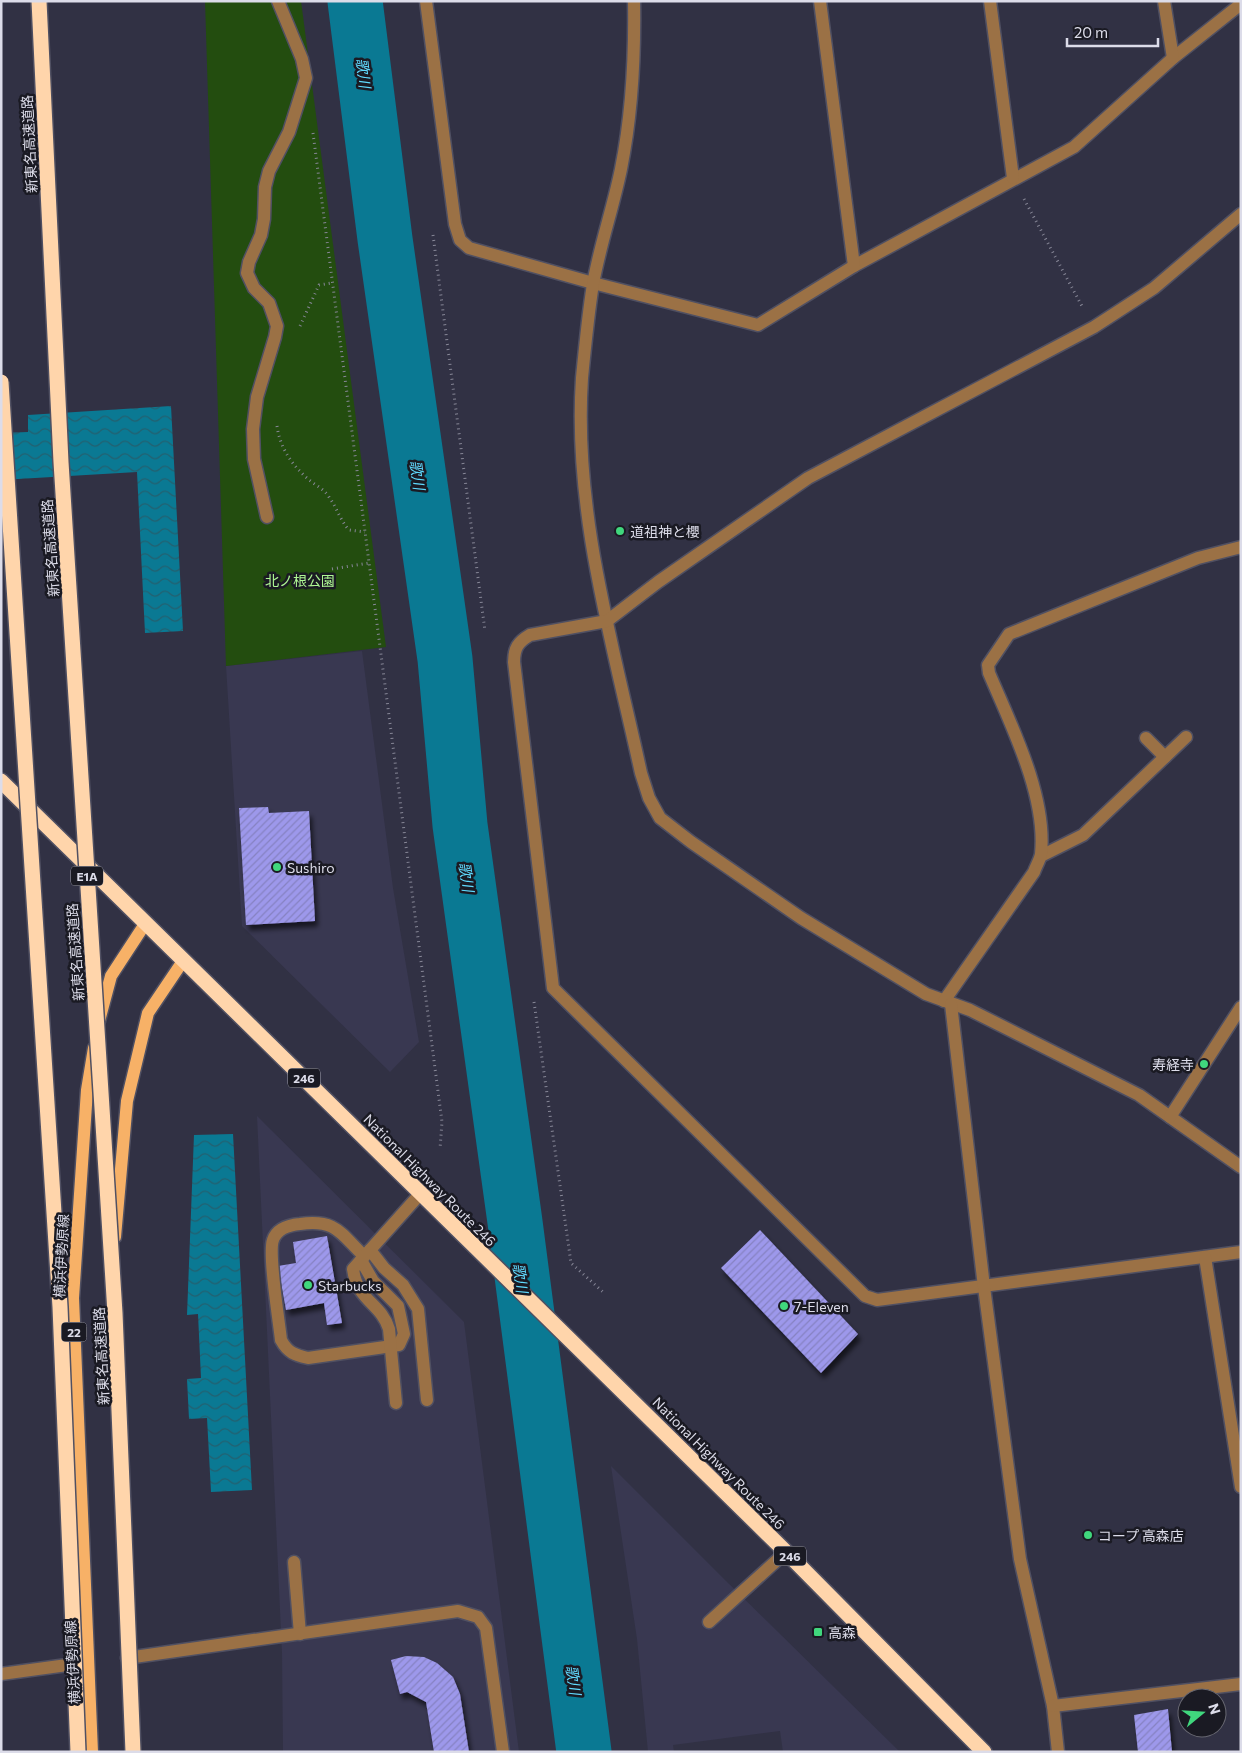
<svg xmlns="http://www.w3.org/2000/svg" width="1242" height="1753" font-family="Commissioner,'Noto Sans JP',sans-serif">
<style>
.built{fill:#393851}
.park{fill:#234d0f}
.water{fill:url(#water-waves)}
.lines{fill:none;stroke-linecap:round;stroke-linejoin:round}
.river{stroke:#0a7993;stroke-width:55}
.building{fill:url(#building-hatch);filter:url(#shadow)}
.minor-casing{stroke:#505062;stroke-width:15}
.major-casing{stroke:#505062;stroke-width:15}
.highway-casing{stroke:#505062;stroke-width:18}
.path{stroke:#878797;stroke-width:3;stroke-dasharray:1 4;stroke-linecap:butt}
.minor{stroke:#9b7145;stroke-width:12}
.major{stroke:#f7b167;stroke-width:12}
.highway{stroke:#ffd5ab;stroke-width:15}
.highway-bridge-casing{stroke:#505062;stroke-width:18;stroke-linecap:butt}
.highway-bridge{stroke:#ffd5ab;stroke-width:15}
.poi-dot{fill:#40d77d;stroke:#1a1a23;stroke-width:2}
.labels{text-anchor:middle;dominant-baseline:central;stroke-width:5;stroke-linejoin:round;paint-order:stroke}
.shield{fill:#1a1a23;stroke:#a2a2ae;stroke-width:1}
.shield-label{font-size:12px;font-weight:bold;fill:#dcdce9}
.street-label{font-size:14px;fill:#dcdce9;stroke:#1a1a23}
.poi-label{font-size:14px;fill:#dcdce9;stroke:#1a1a23;text-anchor:start}
.park-label{font-size:14px;fill:#aef793;stroke:#1a1a23}
.water-label{font-size:15px;font-style:italic;fill:#60dafe;stroke:#1a1a23}
</style>
<defs>
<pattern id="water-waves" width="16" height="10" patternUnits="userSpaceOnUse" patternTransform="scale(1.25)"><rect width="16" height="10" fill="#0a7993"/><path d="M0 5q4-4 8 0t8 0" fill="none" stroke="#236070"/></pattern>
<pattern id="building-hatch" width="6" height="6" patternUnits="userSpaceOnUse" patternTransform="scale(1.25)"><rect width="6" height="6" fill="#9d98eb"/><path d="M-1 1l2-2M0 6l6-6M5 7l2-2" fill="none" stroke="#8682c2"/></pattern>
<filter id="shadow"><feDropShadow dx="3" dy="5.5" stdDeviation="2.5" flood-color="#0009"/></filter>
</defs>
<rect width="100%" height="100%" fill="#313144"/>
<g class="built">
<polygon points="362,651 393,888 419,1042 390,1072 242,926 226,666"/>
<polygon points="257,1116 464,1322 519,1752 283,1752 282,1653"/>
<polygon points="611,1466 725,1580 900,1752 783,1752 780,1731 673,1745 674,1752 648,1752 637,1639"/>
</g>
<polygon class="park" points="205,1 301,1 386,647 226,666"/>
<g class="water">
<polygon points="171,406 183,631 145,633 137,472 1,480 1,433 28,432 28,415"/>
<polygon points="233,1134 252,1490 211,1492 207,1418 189,1419 187,1379 201,1378 198,1314 187,1315 194,1135"/>
</g>
<g class="lines">
<polyline class="river" points="355,1 385,239 445,659 460,825 515,1222 584,1752"/>
</g>
<g class="building">
<polygon points="268,807 269,813 309,811 315,921 246,925 239,808"/>
<polygon points="760,1230 858,1334 821,1373 721,1268"/>
<polygon points="327,1236 342,1323 327,1325 324,1303 286,1310 278,1266 296,1263 293,1242"/>
<polygon points="406,1656 424,1657 437,1663 453,1677 460,1694 469,1752 434,1752 426,1702 407,1692 400,1694 391,1660"/>
<polygon points="1168,1709 1172,1752 1138,1752 1134,1715"/>
</g>
<g class="lines">
<g class="minor-casing">
<g id="minor">
<polyline points="426,1 455,224 460,240 469,248 593,283 758,325 854,266 1074,147 1173,58 1241,4"/>
<path d="M 634,1 C 635,58 632,114 621,169 C 613,208 600,245 593,284 C 588,315 585,347 582,378 C 573,511 613,644 641,773 L 649,798 L 660,818 L 691,842 L 801,918 L 926,994 L 970,1010 L 1139,1095 L 1241,1167"/>
<polyline points="820,1 854,266"/>
<polyline points="990,1 1013,178"/>
<polyline points="1164,1 1173,58"/>
<path d="M 1241,214 L 1154,288 L 1094,327 L 808,478 L 658,582 L 607,621 L 530,635 C 518,642 514,648 514,662 L 553,988 L 865,1296 L 877,1300 L 1241,1252"/>
<polyline points="267,517 254,459 253,429 257,397 275,337 277,326 269,303 254,288 247,273 249,262 261,235 264,219 265,187 269,171 289,132 306,78 302,59 278,1"/>
<polyline points="1146,738 1165,757"/>
<polyline points="1041,856 1083,835 1186,737"/>
<path d="M 944,1001 L 1034,872 C 1036,866 1040,860 1041,854 C 1047,796 1011,725 989,673 L 988,665 L 1009,634 L 1198,558 L 1241,547"/>
<polyline points="951,1004 984,1287 1020,1559 1053,1706 1058,1752"/>
<polyline points="1170,1117 1241,1007"/>
<polyline points="370,1250 384,1268 403,1285 418,1309 427,1400"/>
<polyline points="1205,1257 1241,1487"/>
<path d="M 361,1260 L 373,1281 L 398,1306 L 404,1334 L 399,1345 L 308,1358 C 295,1355 288,1353 281,1340 C 279,1321 268,1254 273,1240 C 277,1228 289,1225 300,1224 C 336,1219 340,1233 364,1256"/>
<path d="M 396,1403 L 389,1329 C 381,1303 357,1301 353,1269 L 421,1193"/>
<polyline points="294,1562 300,1634"/>
<polyline points="709,1622 786,1552"/>
<polyline points="127,1658 458,1611 478,1617 486,1628 503,1752"/>
<polyline points="1,1674 82,1663"/>
<polyline points="1053,1706 1241,1684"/>
</g>
</g>
<g class="major-casing">
<g id="major">
<polyline points="99,1021 111,976 145,924"/>
<polyline points="115,1237 127,1101 148,1013 183,961"/>
<polyline points="92,1752 73,1298 87,1090 94,1048"/>
</g>
</g>
<g class="highway-casing">
<polyline id="highway" points="1,781 786,1552 984,1752"/>
</g>
<g class="path">
<polyline points="313,133 442,1122 440,1149"/>
<polyline points="1024,199 1083,308"/>
<polyline points="433,235 485,631"/>
<polyline points="300,326 319,285 332,283"/>
<path d="M 277,426 C 280,448 292,465 308,479 C 315,485 324,489 329,497 C 337,508 340,520 349,530 L 365,532"/>
<polyline points="332,569 369,563"/>
<polyline points="534,1002 571,1263 603,1292"/>
</g>
<use href="#minor" class="minor"/>
<use href="#major" class="major"/>
<use href="#highway" class="highway"/>
<g class="highway-bridge-casing">
<g id="highway-bridge">
<polyline points="39,1 61,462 115,1313 133,1752"/>
<polyline points="1,382 60,1307 78,1752"/>
</g>
</g>
<use href="#highway-bridge" class="highway-bridge"/>
</g>
<g class="poi-dot">
<circle cx="620" cy="531" r="5"/>
<circle cx="277" cy="867" r="5"/>
<circle cx="1204" cy="1064" r="5"/>
<circle cx="308" cy="1285" r="5"/>
<circle cx="784" cy="1306" r="5"/>
<circle cx="1088" cy="1535" r="5"/>
<rect x="813" y="1627" width="10" height="10" rx="2.5"/>
</g>
<g class="labels">
<g class="shield">
<rect x="71" y="866.5" width="32" height="19" rx="4"/>
<rect x="288" y="1068.5" width="32" height="19" rx="4"/>
<rect x="61.5" y="1322.5" width="25" height="19" rx="4"/>
<rect x="774" y="1546.5" width="32" height="19" rx="4"/>
</g>
<g class="shield-label">
<text x="87" y="876">E1A</text>
<text x="304" y="1078">246</text>
<text x="74" y="1332">22</text>
<text x="790" y="1556">246</text>
</g>
<g class="street-label">
<text transform="translate(29 144) rotate(-93)">新東名高速道路</text>
<text transform="translate(50 548) rotate(-94)">新東名高速道路</text>
<text transform="translate(75 952) rotate(-94)">新東名高速道路</text>
<text transform="translate(430 1180) rotate(45)">National Highway Route 246</text>
<text transform="translate(61 1256) rotate(-87)">横浜伊勢原線</text>
<text transform="translate(101 1356) rotate(-93)">新東名高速道路</text>
<text transform="translate(719 1463) rotate(45)">National Highway Route 246</text>
<text transform="translate(72 1662) rotate(-93)">横浜伊勢原線</text>
</g>
<g class="poi-label">
<text x="630" y="531">道祖神と櫻</text>
<text x="287" y="867">Sushiro</text>
<text x="1194" y="1064" text-anchor="end">寿経寺</text>
<text x="318" y="1285">Starbucks</text>
<text x="794" y="1306">7-Eleven</text>
<text x="1098" y="1535">コープ 高森店</text>
<text x="828" y="1632">高森</text>
</g>
<g class="park-label">
<text x="300" y="580">北ノ根公園</text>
</g>
<g class="water-label">
<text transform="translate(364 73) rotate(83)">歌川</text>
<text transform="translate(418 475) rotate(82)">歌川</text>
<text transform="translate(467 877) rotate(82)">歌川</text>
<text transform="translate(521 1278) rotate(82)">歌川</text>
<text transform="translate(574 1680) rotate(82)">歌川</text>
</g>
</g>
<rect width="1242" height="1753" fill="none" stroke="#dcdce9" stroke-width="5"/>
<g transform="translate(1202 1713) rotate(72)"><circle r="24" fill="#1a1a23" stroke="#686872"/>
<path d="M0-4L9 19L0 12L-9 19Z" fill="#40d77d"/>
<text y="-8" font-size="14" font-weight="bold" text-anchor="middle" fill="#dcdce9">N</text>
</g>
<path d="M1067 38v8h91v-8" fill="none" stroke="#dcdce9" stroke-width="2.5"/>
<text x="1074" y="38" font-size="15" fill="#dcdce9" stroke="#1a1a23" stroke-width="4" paint-order="stroke">20 m</text>
</svg>
